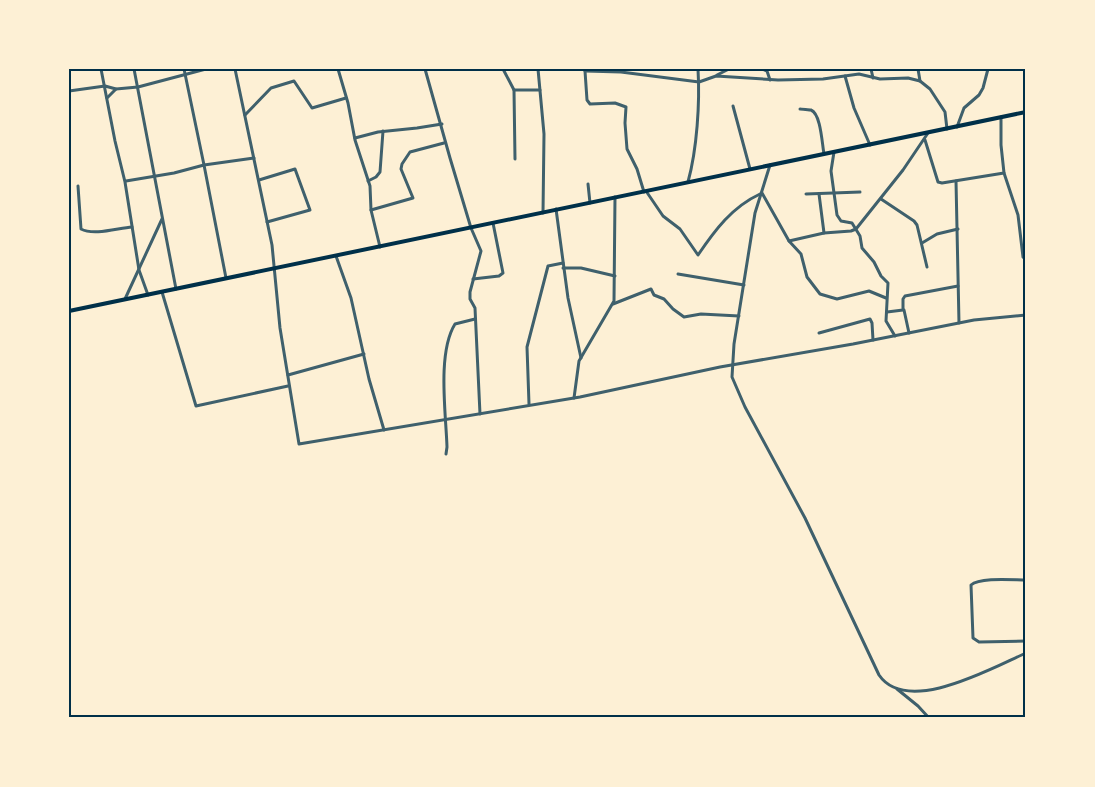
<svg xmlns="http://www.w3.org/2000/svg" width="1095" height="787" font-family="Overpass,sans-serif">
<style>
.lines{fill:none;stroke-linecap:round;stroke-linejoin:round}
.minor{stroke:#3f606c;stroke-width:3}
.secondary{stroke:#003049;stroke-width:4}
.neatline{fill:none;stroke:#003049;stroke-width:2}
</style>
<rect width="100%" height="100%" fill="#fdf0d5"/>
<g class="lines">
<g class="minor">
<polyline points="101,69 115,141 125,182 139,270 148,295"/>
<polyline points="134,69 176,289"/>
<polyline points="184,69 204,165 254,158"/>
<polyline points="235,69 272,245 280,328 299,444 580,397 720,367 853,344 974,320 1026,315"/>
<polyline points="338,69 348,103 355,140 370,186 371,210 380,247"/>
<polyline points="425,69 450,158 471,228 481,251 470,292 470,299 475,308 480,414"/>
<polyline points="503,69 514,90 540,90"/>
<polyline points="538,69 544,134 543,213"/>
<polyline points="762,69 767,71 770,80"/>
<polyline points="871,69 873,78"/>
<polyline points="918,69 920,81"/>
<polyline points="585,71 621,72 699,82 716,76 778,80 823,79 859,74 880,79 908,78 920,81 930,89 945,112 947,129"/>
<polyline points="585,71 587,100 590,104 615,103 626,107 625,123 627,149 637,169 644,192"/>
<polyline points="717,75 729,69"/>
<polyline points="845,76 854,108 870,145"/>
<polyline points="514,90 515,159"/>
<polyline points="69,91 105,86 116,89 138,87 206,69"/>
<polyline points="107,98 116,89"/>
<polyline points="733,106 750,169"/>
<path d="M 800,109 C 801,109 810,110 811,110 C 821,114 822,144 824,154"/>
<polyline points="245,115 271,88 294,81 312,108 346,98"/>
<polyline points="957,127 964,108 979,95 983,88 988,69"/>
<polyline points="355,138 378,132 417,128 442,124"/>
<polyline points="925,140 938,182 942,183 1004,173 1001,145 1001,117"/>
<polyline points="834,152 831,171 837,215 841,221 852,223 860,236 862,248 874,262 881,276 888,283 886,321 895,336"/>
<path d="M 770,165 L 755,213 L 734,344 L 732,377 L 745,407 L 805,518 L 879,675 C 907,716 992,668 1026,653"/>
<polyline points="1004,173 1018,215 1023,257 1026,260"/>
<polyline points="259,180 295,169 310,210 267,222"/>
<polyline points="126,181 174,173 204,165 226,278"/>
<polyline points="368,181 376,177 380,172 383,131"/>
<polyline points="956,181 959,323"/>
<path d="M 688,182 C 697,149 700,103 698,69"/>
<polyline points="588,184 590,203"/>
<path d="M 78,186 L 81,229 C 94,236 118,228 132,227"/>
<path d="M 646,191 L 663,216 L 680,229 L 698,255 C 715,230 732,207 760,194"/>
<polyline points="762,193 789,241 801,254 807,277 820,294 837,299 869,291 886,298"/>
<polyline points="806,194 860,192"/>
<polyline points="819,194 824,233"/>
<polyline points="881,199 914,221 917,225 927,267"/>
<polyline points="556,209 568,298 581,358"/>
<polyline points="371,210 413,198 401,169 402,164 410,152 444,143"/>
<polyline points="789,241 824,233 851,231 856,229 903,170 928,133"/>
<polyline points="922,243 937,234 958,229"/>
<polyline points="336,256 351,298 369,379 384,430"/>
<polyline points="563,268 581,268 615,276"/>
<polyline points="678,274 744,285"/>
<polyline points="473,279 499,276 503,273 493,223"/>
<polyline points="162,292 196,406 288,386"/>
<polyline points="125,299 162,219"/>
<polyline points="613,304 651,289 654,295 664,299 673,309 684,317 701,314 739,316"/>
<polyline points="904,310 909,333"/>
<polyline points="887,312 903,310 903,299 905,296 958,286"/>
<polyline points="819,333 870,319 872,323 873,340"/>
<polyline points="288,375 364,354"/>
<polyline points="574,398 579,361 614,301 615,197"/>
<polyline points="529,404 527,347 548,266 563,263"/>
<path d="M 446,454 L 447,447 C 446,414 437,353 455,324 L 475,319"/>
<path d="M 1026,580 C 1013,580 980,577 971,585 L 973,638 L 979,642 L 1026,641"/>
<polyline points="897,689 918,706 929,718"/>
<polyline points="1025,718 1026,704"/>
</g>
<polyline class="secondary" points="69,311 1026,112"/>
</g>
<rect width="1095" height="787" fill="none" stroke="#fdf0d5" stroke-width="141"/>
<rect x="70" y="70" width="954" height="646" class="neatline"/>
</svg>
